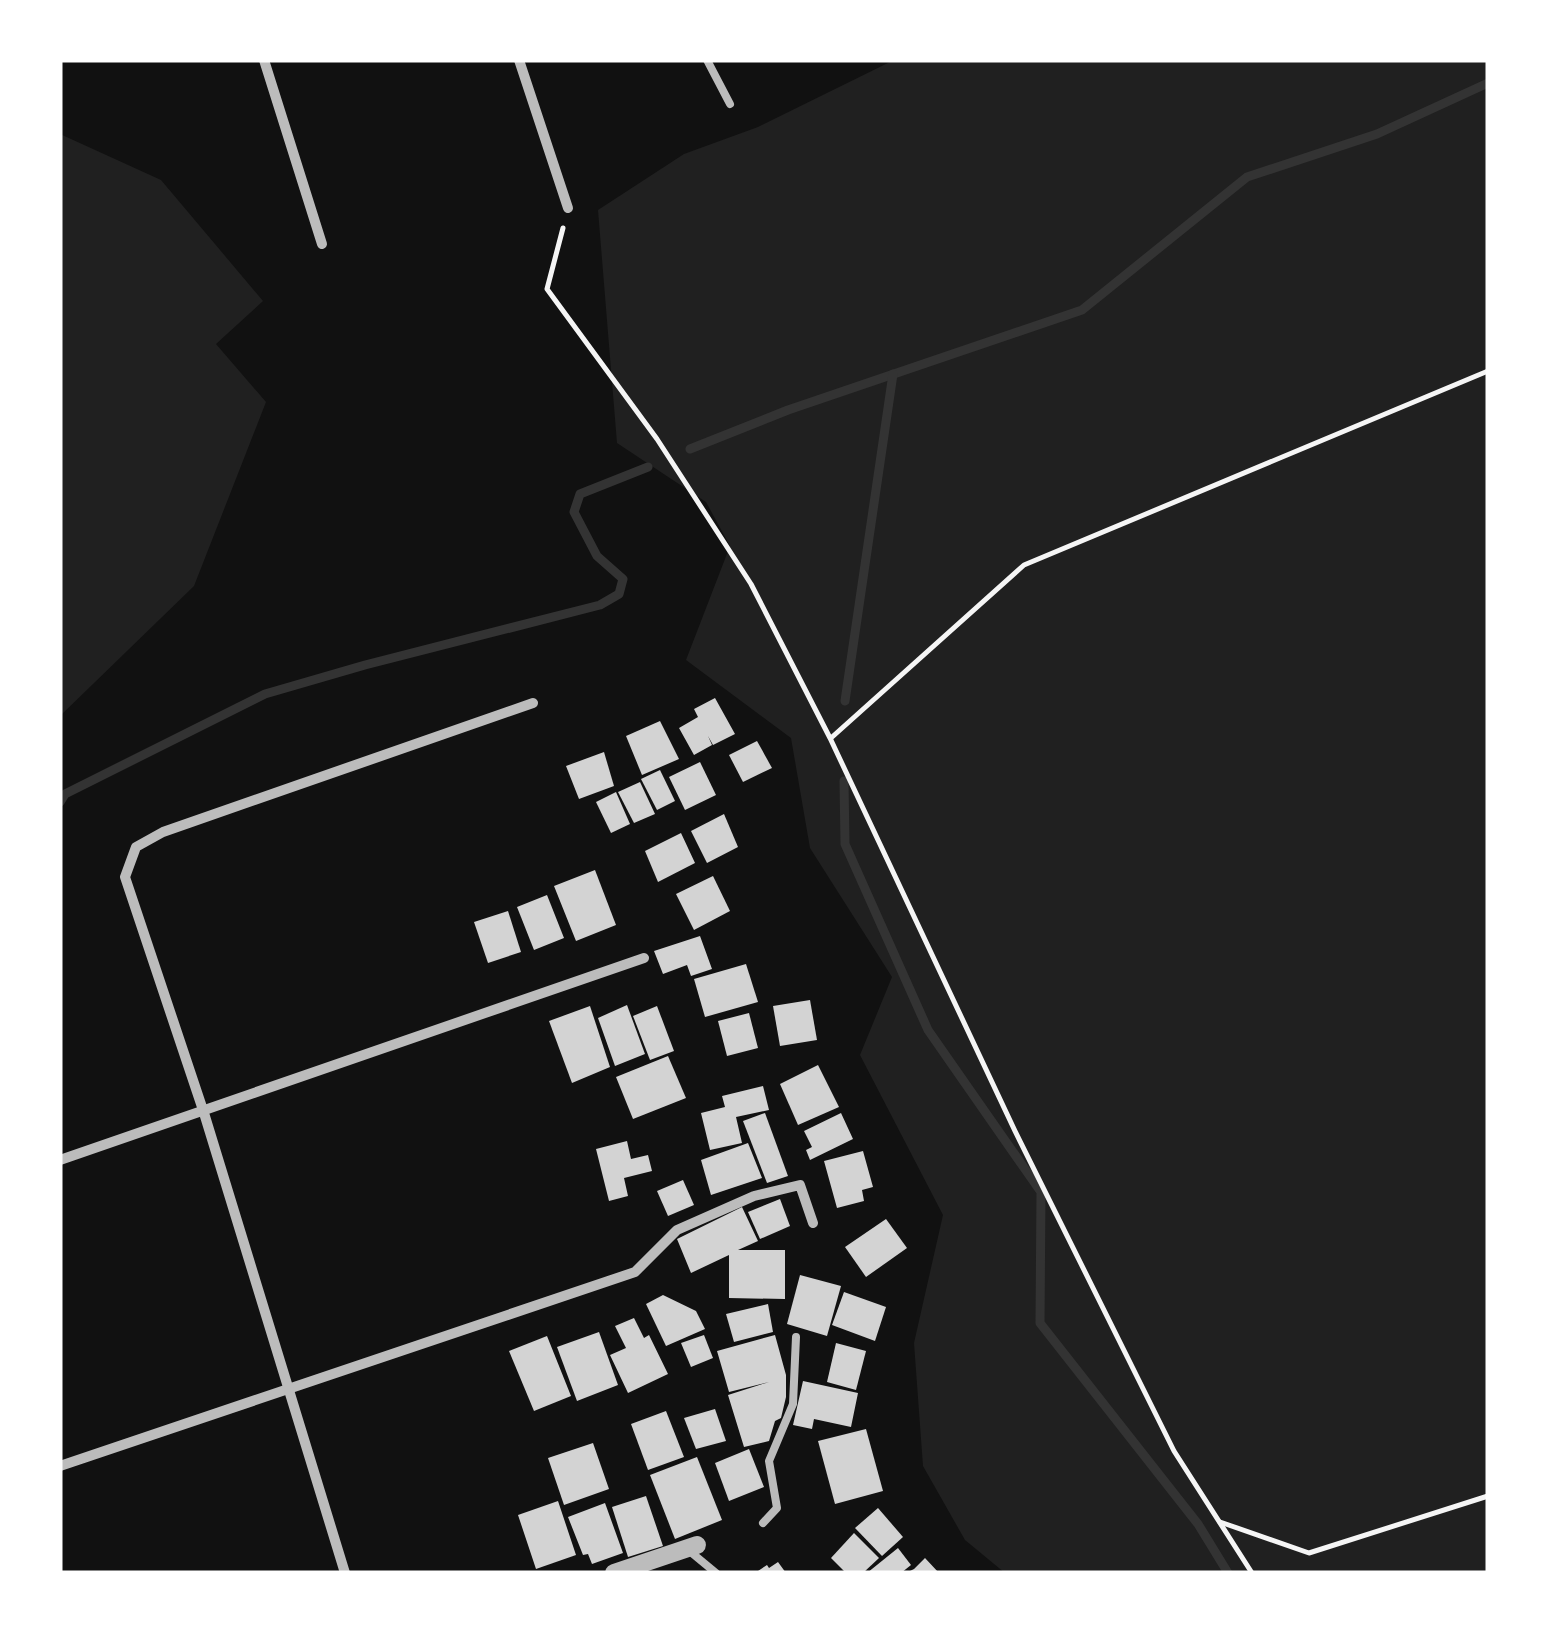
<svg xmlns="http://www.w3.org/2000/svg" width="1548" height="1633" font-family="'Roboto Condensed',sans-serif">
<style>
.green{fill:#202020}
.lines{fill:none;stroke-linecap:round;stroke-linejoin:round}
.stream{stroke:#333;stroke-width:9}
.building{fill:#d3d3d3}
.path{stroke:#f5f5f5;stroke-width:5}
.service{stroke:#bcbcbc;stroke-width:8}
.minor{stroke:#bcbcbc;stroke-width:10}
.tertiary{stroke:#bcbcbc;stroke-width:18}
</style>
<rect width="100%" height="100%" fill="#111"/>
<g class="green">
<polygon points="894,60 1488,60 1488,1573 1005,1573 965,1540 923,1466 914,1343 943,1215 860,1055 892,977 810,848 791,738 686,660 730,546 706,502 617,443 598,210 684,154 758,127"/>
<polygon points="60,134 161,180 263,301 216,344 266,402 194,586 60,716"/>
</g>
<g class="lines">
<g class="stream">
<polyline points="690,449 788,410 1082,310 1247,177 1377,134 1488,83"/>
<polyline points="845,701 893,374"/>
<polyline points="844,781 845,844 928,1030 1041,1192 1040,1323 1198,1524 1228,1573"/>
<polyline points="60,802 65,794 265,694 365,665 600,605 619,594 623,579 597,556 574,512 580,494 648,467"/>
</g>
</g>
<g class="building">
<polygon points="715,698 735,734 713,745 708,736 712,745 694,755 679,728 698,717 694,709"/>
<polygon points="660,721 679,759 642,775 626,736"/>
<polygon points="757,741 772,768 743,782 729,755"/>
<polygon points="604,752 614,786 579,799 566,766"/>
<polygon points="700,762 716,795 685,810 669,777"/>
<polygon points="660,770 675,801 657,810 641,779"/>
<polygon points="640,782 655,814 634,823 618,792"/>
<polygon points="616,792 630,824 611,833 596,802"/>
<polygon points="724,814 738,847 707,863 691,831"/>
<polygon points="681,833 695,863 658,882 645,851"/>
<polygon points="595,870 616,925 576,941 554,886"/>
<polygon points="713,876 730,911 694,930 676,894"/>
<polygon points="547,895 564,938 534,950 517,907"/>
<polygon points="508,911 521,952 488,963 474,922"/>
<polygon points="700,936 712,969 691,976 687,965 663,974 654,951"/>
<polygon points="746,964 758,1002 705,1017 694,979"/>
<polygon points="810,1000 817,1040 780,1046 773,1006"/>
<polygon points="627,1005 645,1054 615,1066 598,1018"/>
<polygon points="590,1006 610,1067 572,1083 549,1021"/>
<polygon points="657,1006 674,1051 650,1060 633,1016"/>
<polygon points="749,1013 758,1048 727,1056 718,1021"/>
<polygon points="668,1056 686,1098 633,1119 616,1077"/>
<polygon points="818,1065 839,1107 798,1125 780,1084"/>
<polygon points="763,1086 769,1110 736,1117 742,1143 710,1150 701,1113 725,1107 722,1096"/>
<polygon points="765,1113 788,1176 767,1183 743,1121"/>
<polygon points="841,1113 853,1139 810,1160 806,1150 812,1147 804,1131"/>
<polygon points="627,1141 631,1159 648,1155 652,1171 624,1178 628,1196 609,1201 596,1149"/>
<polygon points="748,1143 762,1178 711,1195 701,1160"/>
<polygon points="863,1151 873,1187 862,1190 864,1201 837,1208 824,1161"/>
<polygon points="683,1180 694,1205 668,1216 657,1191"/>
<polygon points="780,1199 790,1226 760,1239 748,1212"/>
<polygon points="742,1207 758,1241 738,1250 785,1250 785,1299 729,1298 729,1255 691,1273 677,1239"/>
<polygon points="886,1219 907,1248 866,1277 845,1247"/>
<polygon points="800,1275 841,1286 827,1336 787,1324"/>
<polygon points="844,1292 886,1307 875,1341 832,1325"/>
<polygon points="663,1295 696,1311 705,1329 666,1346 646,1304"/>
<polygon points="768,1304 773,1332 734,1342 726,1314"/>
<polygon points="634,1318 644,1338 649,1335 668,1374 628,1393 610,1355 626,1348 615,1326"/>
<polygon points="599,1332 618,1385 577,1401 557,1347"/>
<polygon points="704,1335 713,1358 691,1367 681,1343"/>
<polygon points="775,1335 786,1375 786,1397 781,1418 775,1421 769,1441 744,1447 728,1395 769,1382 729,1392 717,1351"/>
<polygon points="547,1336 571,1396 534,1411 509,1351"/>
<polygon points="836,1343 866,1351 856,1390 827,1382"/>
<polygon points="803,1381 858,1393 851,1427 814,1419 812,1429 793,1425"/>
<polygon points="715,1409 726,1441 696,1449 684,1418"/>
<polygon points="666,1411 684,1457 648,1470 631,1424"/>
<polygon points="866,1429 883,1491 835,1504 818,1441"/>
<polygon points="593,1443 609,1489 564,1505 548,1458"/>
<polygon points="749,1449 764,1487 729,1501 715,1463"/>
<polygon points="697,1457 722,1520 675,1539 650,1475"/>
<polygon points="646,1496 663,1546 628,1557 612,1507"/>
<polygon points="558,1501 576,1555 536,1569 518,1515"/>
<polygon points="605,1503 623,1553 592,1564 588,1554 583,1555 568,1517"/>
<polygon points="878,1508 903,1537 882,1556 855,1528"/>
<polygon points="854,1533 879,1558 863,1573 846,1573 831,1558"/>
<polygon points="898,1548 911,1565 901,1573 867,1573"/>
<polygon points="925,1558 939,1573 906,1573 914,1569"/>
<polygon points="778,1562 786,1573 755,1573 767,1565 769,1568"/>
</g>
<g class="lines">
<g class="path">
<polyline points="563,228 547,289 657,439 751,584 830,738 1015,1131 1174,1451 1252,1573"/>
<polyline points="831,738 1024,565 1488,371"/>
<polyline points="1220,1522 1309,1553 1488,1496"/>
</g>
<g class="service">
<polyline points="707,60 730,104"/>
<polyline points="763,1523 777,1508 769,1461 793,1404 796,1337"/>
<polyline points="687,1549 716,1573"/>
</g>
<g class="minor">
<polyline points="264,60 322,244"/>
<polyline points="519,60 568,208"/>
<polyline points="60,1160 644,958"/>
<polyline points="60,1466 635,1272 677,1230 754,1196 800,1185 813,1223"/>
<polyline points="345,1573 204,1113 125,877 136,847 163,832 533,703"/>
</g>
<polyline class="tertiary" points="614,1573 697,1545"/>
</g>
<rect width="1548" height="1633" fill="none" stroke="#ffffff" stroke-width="125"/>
</svg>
